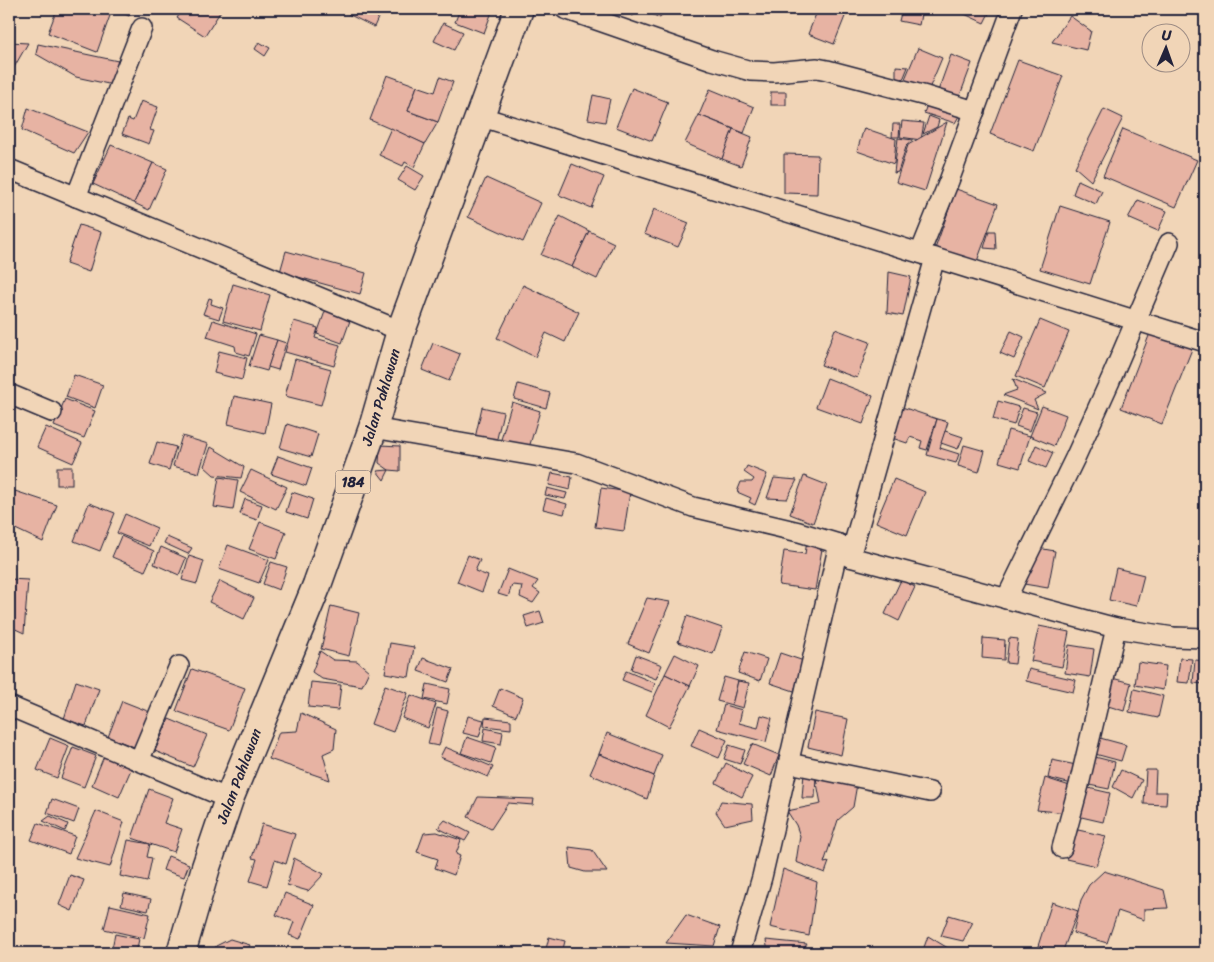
<svg xmlns="http://www.w3.org/2000/svg" width="1214" height="962" font-family="Sriracha,sans-serif">
<style>
.building{fill:#e7b3a3;stroke:#22223b}
.lines{fill:none;stroke-linecap:round;stroke-linejoin:round}
.street-casing{stroke:#22223b;stroke-width:22}
.primary-casing{stroke:#22223b;stroke-width:31}
.street{stroke:#f1d5b7;stroke-width:19}
.primary{stroke:#f1d5b7;stroke-width:28}
.labels{text-anchor:middle;dominant-baseline:central;stroke-width:4;stroke-linejoin:round;paint-order:stroke}
.shield{fill:#f1d5b7;stroke:#605860;stroke-width:1}
.shield-label{font-size:14px;font-weight:bold;fill:#22223b}
.street-label{font-size:15px;fill:#22223b;stroke:#f1d5b7}
</style>
<rect width="100%" height="100%" fill="#f1d5b7"/>
<filter id="ink" filterUnits="userSpaceOnUse"><feTurbulence type="fractalNoise" baseFrequency=".02" numOctaves="2"/><feDisplacementMap in="SourceGraphic" scale="10" xChannelSelector="R" yChannelSelector="G"/><feConvolveMatrix kernelMatrix="1 2 1 2 8 2 1 2 1" color-interpolation-filters="sRGB"/></filter>
<g filter="url(#ink)">
<g class="building">
<polygon points="57,9 108,9 112,10 97,52 48,33"/>
<polygon points="115,9 133,9 129,16"/>
<polygon points="183,9 222,9 205,36 177,18"/>
<polygon points="351,9 382,9 374,27 348,14"/>
<polygon points="460,9 493,9 484,33 455,22"/>
<polygon points="623,9 636,9 633,16"/>
<polygon points="641,9 665,9 660,18"/>
<polygon points="818,9 830,9 846,14 834,44 808,34"/>
<polygon points="902,9 922,9 919,25 899,21"/>
<polygon points="957,9 991,9 984,23 956,10"/>
<polygon points="1070,16 1091,31 1086,50 1052,42"/>
<polygon points="443,23 463,32 454,50 434,41"/>
<polygon points="9,42 28,43 9,76"/>
<polygon points="259,42 270,48 265,56 255,49"/>
<polygon points="38,44 118,61 113,85 76,77 36,54"/>
<polygon points="918,48 942,58 926,96 902,86"/>
<polygon points="951,55 972,63 959,98 938,91"/>
<polygon points="1018,60 1063,76 1034,151 990,134"/>
<polygon points="896,66 908,67 904,77 896,86"/>
<polygon points="387,75 417,86 408,111 438,122 425,144 370,120"/>
<polygon points="440,77 453,82 438,122 408,111 417,86 435,92"/>
<polygon points="632,88 668,102 652,141 616,127"/>
<polygon points="710,89 754,107 744,133 699,115"/>
<rect x="771" y="92" width="15" height="13"/>
<polygon points="593,95 610,99 605,122 588,119"/>
<polygon points="929,99 963,109 955,123 924,113"/>
<polygon points="141,101 158,107 150,130 154,131 149,144 122,134 128,119 133,121"/>
<polygon points="28,108 88,132 74,153 22,130"/>
<polygon points="1104,109 1123,118 1091,181 1075,167"/>
<polygon points="699,115 733,129 722,159 685,143"/>
<polygon points="929,116 939,120 937,127 923,134"/>
<polygon points="902,121 924,123 921,140 900,137"/>
<polygon points="947,122 925,191 896,182 908,145"/>
<polygon points="893,124 900,124 899,137 892,137"/>
<polygon points="391,128 425,144 414,167 405,162 403,166 379,155"/>
<polygon points="864,128 896,139 894,164 857,151"/>
<polygon points="733,129 752,137 741,166 722,159"/>
<polygon points="1123,129 1197,160 1176,207 1103,176"/>
<polygon points="898,138 913,140 907,144 898,172 894,173"/>
<polygon points="111,145 153,163 134,203 93,184"/>
<polygon points="784,154 818,155 817,194 784,193"/>
<polygon points="153,163 167,169 149,210 134,203"/>
<polygon points="572,164 604,177 591,208 559,195"/>
<polygon points="407,166 424,176 415,190 398,180"/>
<polygon points="486,178 541,203 523,242 468,217"/>
<polygon points="1078,180 1102,191 1096,204 1073,194"/>
<polygon points="956,189 998,204 976,264 935,249"/>
<polygon points="1138,200 1167,211 1158,231 1128,218"/>
<polygon points="1060,206 1110,222 1090,284 1040,269"/>
<polygon points="654,209 689,223 678,247 644,234"/>
<polygon points="560,216 589,231 572,267 541,255"/>
<polygon points="79,225 101,232 89,272 66,264"/>
<polygon points="589,231 614,243 597,279 572,267"/>
<polygon points="989,231 995,231 996,249 984,248"/>
<polygon points="286,251 366,273 360,294 280,272"/>
<polygon points="889,272 911,277 903,316 887,313"/>
<polygon points="233,284 270,295 260,331 223,321"/>
<polygon points="523,285 579,312 565,342 546,333 535,357 497,338"/>
<polygon points="209,298 212,299 211,304 223,308 219,319 203,314"/>
<polygon points="327,306 352,315 342,343 317,334"/>
<polygon points="213,320 256,334 249,356 236,352 235,346 207,337"/>
<polygon points="1040,320 1069,332 1045,388 1016,376"/>
<polygon points="294,321 318,328 315,338 340,345 334,366 285,352"/>
<polygon points="1152,328 1194,344 1162,424 1121,408"/>
<polygon points="835,329 870,342 857,378 821,365"/>
<polygon points="1011,331 1024,337 1014,359 1000,353"/>
<polygon points="259,335 277,340 267,371 249,366"/>
<polygon points="277,340 286,343 278,370 268,367"/>
<polygon points="433,343 460,354 449,381 422,370"/>
<polygon points="219,351 247,358 242,380 214,373"/>
<polygon points="295,359 331,369 321,405 285,396"/>
<polygon points="74,375 103,385 95,408 66,397"/>
<polygon points="827,378 873,396 863,424 816,407"/>
<polygon points="1013,379 1047,393 1034,400 1038,409 1003,395 1017,390"/>
<polygon points="518,384 550,393 546,408 514,399"/>
<polygon points="234,396 271,404 265,433 228,424"/>
<polygon points="65,399 95,411 84,438 54,426"/>
<polygon points="998,401 1019,407 1014,425 993,419"/>
<polygon points="512,402 540,411 528,451 500,443"/>
<polygon points="899,406 937,419 927,450 920,448 922,441 910,437 907,443 889,437"/>
<polygon points="1042,406 1066,415 1054,446 1030,436"/>
<polygon points="482,407 503,412 496,443 475,438"/>
<polygon points="1023,408 1037,412 1030,431 1016,426"/>
<polygon points="937,419 948,422 940,448 959,454 956,463 927,455"/>
<polygon points="287,424 318,434 311,457 280,448"/>
<polygon points="46,427 82,443 73,463 37,447"/>
<polygon points="1008,430 1030,436 1020,468 999,462"/>
<polygon points="945,431 963,437 958,449 941,443"/>
<polygon points="182,436 208,444 199,473 173,466"/>
<polygon points="157,442 176,447 169,470 150,464"/>
<polygon points="380,445 400,446 400,471 389,470 379,463"/>
<polygon points="964,445 985,451 979,472 958,466"/>
<polygon points="1036,445 1053,453 1046,468 1029,461"/>
<polygon points="211,447 244,467 241,478 214,475 204,466"/>
<polygon points="278,456 312,468 306,486 271,474"/>
<polygon points="747,466 767,474 755,505 749,502 751,498 737,492 741,482 752,482 754,479 744,472"/>
<rect x="57" y="467" width="15" height="18"/>
<polygon points="251,470 287,487 276,509 240,492"/>
<polygon points="389,470 384,480 377,471"/>
<polygon points="552,473 572,477 570,490 549,485"/>
<polygon points="804,476 827,485 813,523 790,514"/>
<polygon points="219,477 238,480 233,510 214,507"/>
<polygon points="774,478 797,480 787,499 767,498"/>
<polygon points="894,479 925,492 907,535 876,522"/>
<polygon points="547,488 567,493 565,499 545,495"/>
<polygon points="601,488 630,492 624,531 595,527"/>
<polygon points="15,491 57,505 43,542 9,526 9,507"/>
<polygon points="292,492 313,499 307,519 286,512"/>
<polygon points="546,498 567,504 564,514 543,509"/>
<polygon points="245,499 262,505 257,520 240,514"/>
<polygon points="89,503 115,513 100,551 74,541"/>
<polygon points="125,514 157,528 149,546 117,533"/>
<polygon points="260,522 286,532 276,559 249,549"/>
<polygon points="121,536 154,551 145,571 112,557"/>
<polygon points="167,537 192,548 188,554 164,543"/>
<polygon points="807,541 823,543 815,590 779,585 784,551 805,554"/>
<polygon points="228,545 269,560 259,583 219,569"/>
<polygon points="161,547 186,558 179,575 154,564"/>
<polygon points="1032,547 1055,551 1048,588 1024,584"/>
<polygon points="468,555 480,560 475,571 488,576 482,592 457,582"/>
<polygon points="189,556 204,561 197,584 182,580"/>
<polygon points="271,562 287,567 279,590 263,584"/>
<polygon points="1116,568 1144,575 1136,606 1109,600"/>
<polygon points="508,569 538,581 533,588 540,593 533,603 520,597 522,586 512,585 508,597 498,594"/>
<polygon points="9,579 28,580 24,633 9,626"/>
<polygon points="901,580 915,587 899,621 885,614"/>
<polygon points="220,581 254,598 244,619 209,602"/>
<polygon points="647,598 670,602 649,653 628,644"/>
<polygon points="331,606 359,613 349,656 321,649"/>
<polygon points="540,611 544,623 528,628 524,616"/>
<polygon points="687,616 722,628 713,654 678,642"/>
<polygon points="1039,626 1069,632 1062,667 1031,661"/>
<polygon points="983,638 1005,640 1004,660 982,658"/>
<polygon points="1009,638 1018,639 1015,664 1006,663"/>
<polygon points="390,643 414,647 409,677 385,673"/>
<polygon points="1069,645 1094,649 1090,677 1065,673"/>
<polygon points="320,651 333,660 357,661 369,671 362,686 322,679 312,672"/>
<polygon points="745,652 767,659 760,681 738,673"/>
<polygon points="780,653 804,661 794,691 770,683"/>
<polygon points="675,654 699,666 690,686 665,674"/>
<polygon points="636,655 662,665 656,679 631,669"/>
<polygon points="423,658 453,669 448,682 418,671"/>
<polygon points="1180,658 1192,659 1189,683 1177,682"/>
<polygon points="1195,660 1205,661 1205,684 1193,683"/>
<polygon points="1138,662 1166,666 1163,690 1135,685"/>
<polygon points="192,669 245,688 229,730 176,711"/>
<polygon points="1029,669 1076,680 1073,692 1026,681"/>
<polygon points="626,671 655,683 652,692 622,680"/>
<polygon points="665,674 690,686 669,727 646,715"/>
<polygon points="724,677 738,681 732,705 717,701"/>
<polygon points="1112,678 1131,683 1124,711 1105,705"/>
<polygon points="76,681 99,689 86,726 64,719"/>
<polygon points="738,681 749,683 743,708 732,705"/>
<polygon points="311,682 341,685 338,710 308,707"/>
<polygon points="427,684 450,689 447,704 424,699"/>
<polygon points="385,685 408,693 393,732 371,724"/>
<polygon points="500,688 523,698 516,716 493,706"/>
<polygon points="1134,689 1163,696 1158,718 1129,712"/>
<polygon points="411,695 436,704 428,728 402,718"/>
<polygon points="122,701 150,712 137,748 108,737"/>
<polygon points="724,705 742,710 739,723 758,728 761,715 772,718 766,742 717,729"/>
<polygon points="437,708 448,711 439,746 428,744"/>
<polygon points="815,712 848,719 841,755 808,747"/>
<polygon points="301,713 336,729 334,749 323,754 330,780 269,759 279,732 297,731"/>
<polygon points="468,716 484,720 479,737 463,733"/>
<polygon points="485,717 511,720 511,729 484,726"/>
<polygon points="169,719 207,735 193,767 155,751"/>
<polygon points="485,728 503,732 501,744 483,741"/>
<polygon points="699,728 727,740 719,758 691,746"/>
<polygon points="607,733 662,755 654,776 599,754"/>
<polygon points="467,737 496,747 491,763 461,753"/>
<polygon points="50,738 69,746 57,778 37,770"/>
<polygon points="1100,738 1126,745 1121,761 1095,754"/>
<polygon points="752,744 779,755 771,776 743,764"/>
<polygon points="729,745 745,750 740,764 724,759"/>
<polygon points="73,747 96,756 84,787 61,778"/>
<polygon points="445,747 493,767 488,777 440,757"/>
<polygon points="599,754 654,776 647,799 590,774"/>
<polygon points="104,756 132,767 119,797 92,785"/>
<polygon points="1095,757 1115,762 1109,789 1089,785"/>
<polygon points="1052,760 1081,766 1076,785 1048,778"/>
<polygon points="726,763 752,777 742,797 716,783"/>
<polygon points="1121,770 1142,780 1133,798 1113,787"/>
<polygon points="1146,770 1156,770 1155,792 1167,792 1166,805 1144,804"/>
<polygon points="804,773 816,773 815,798 802,798"/>
<polygon points="816,778 857,784 853,807 838,820 824,863 829,862 825,873 796,862 800,836 796,825 787,811 821,804"/>
<polygon points="1045,778 1073,787 1068,813 1037,810"/>
<polygon points="1084,787 1110,793 1103,822 1077,816"/>
<polygon points="149,789 173,798 164,823 182,829 174,852 132,838"/>
<polygon points="478,797 534,799 533,805 508,803 491,829 468,817"/>
<polygon points="52,799 79,809 74,823 47,813"/>
<polygon points="721,801 752,804 753,819 725,825 716,812"/>
<polygon points="96,811 124,822 110,867 75,858"/>
<polygon points="50,816 68,824 65,831 43,821"/>
<polygon points="445,820 470,833 465,841 438,828"/>
<polygon points="38,823 75,836 69,854 31,840"/>
<polygon points="262,824 295,834 286,864 275,860 267,886 250,881 257,859 252,858"/>
<polygon points="1078,830 1106,836 1096,866 1066,859 1070,842"/>
<polygon points="437,832 461,840 456,854 460,856 454,875 435,868 438,859 417,852 424,833"/>
<polygon points="128,840 150,844 147,857 152,858 147,882 120,876"/>
<polygon points="569,847 592,850 607,872 585,872 571,868"/>
<polygon points="168,856 189,864 184,877 163,870"/>
<polygon points="294,858 324,874 308,891 287,885"/>
<polygon points="783,869 817,882 809,936 770,927"/>
<polygon points="1104,871 1164,890 1168,908 1144,909 1144,920 1118,911 1107,943 1073,933 1081,900 1089,885"/>
<polygon points="70,875 84,880 72,911 59,905"/>
<polygon points="124,893 151,899 148,911 121,905"/>
<polygon points="285,893 314,905 300,939 289,935 294,922 276,915"/>
<polygon points="1052,902 1078,911 1062,953 1038,946"/>
<polygon points="110,905 150,914 144,938 104,929"/>
<polygon points="686,915 720,927 714,946 666,943"/>
<polygon points="949,915 973,922 963,941 941,936"/>
<polygon points="115,934 139,939 136,953 111,953"/>
<polygon points="928,936 956,953 922,953"/>
<polygon points="549,937 565,941 562,953 545,953"/>
<polygon points="230,939 250,945 246,953 215,953 216,946"/>
<polygon points="766,940 807,944 801,953 768,953"/>
</g>
<g class="lines">
<g class="street-casing">
<g id="street">
<polyline points="565,9 712,60 751,71 774,72 817,68 827,70 926,96 975,111"/>
<polyline points="479,116 1205,342"/>
<polyline points="9,169 401,331"/>
<polyline points="76,197 142,28"/>
<polyline points="920,253 949,181 1012,9"/>
<polyline points="9,394 52,412"/>
<polyline points="373,428 576,463 693,507 799,532 839,544 850,557 1116,628 1173,637 1205,638"/>
<polyline points="850,557 935,258"/>
<polyline points="1006,599 1075,458 1110,381 1169,243"/>
<polyline points="9,706 229,799"/>
<polyline points="139,761 179,666"/>
<polyline points="789,763 930,792"/>
<polyline points="1062,848 1079,785 1116,628"/>
<polyline points="740,953 762,877 839,544"/>
</g>
</g>
<g class="primary-casing">
<polyline id="primary" points="181,953 206,867 229,799 317,585 373,428 401,331 519,9"/>
</g>
<use href="#street" class="street"/>
<use href="#primary" class="primary"/>
</g>
</g>
<g class="labels">
<rect class="shield" x="335.5" y="470.5" width="35" height="23" rx="4"/>
<g class="shield-label">
<text x="353" y="482">184</text>
</g>
<g class="street-label">
<text transform="translate(381 397) rotate(-73)">Jalan Pahlawan</text>
<text transform="translate(239 776) rotate(-69)">Jalan Pahlawan</text>
</g>
</g>
<rect width="1214" height="962" fill="none" stroke="#f1d5b7" stroke-width="30"/>
<rect x="15" y="15" width="1184" height="932" fill="none" stroke="#22223b" stroke-width="2" filter="url(#ink)"/>
<g transform="translate(1166 48) rotate(2)"><circle r="24" fill="#f1d5b7" stroke="#9e8d85"/>
<path d="M0-4L9 19L0 12L-9 19Z" fill="#22223b"/>
<text y="-8" font-size="14" font-weight="bold" text-anchor="middle" fill="#22223b">U</text>
</g>
</svg>
